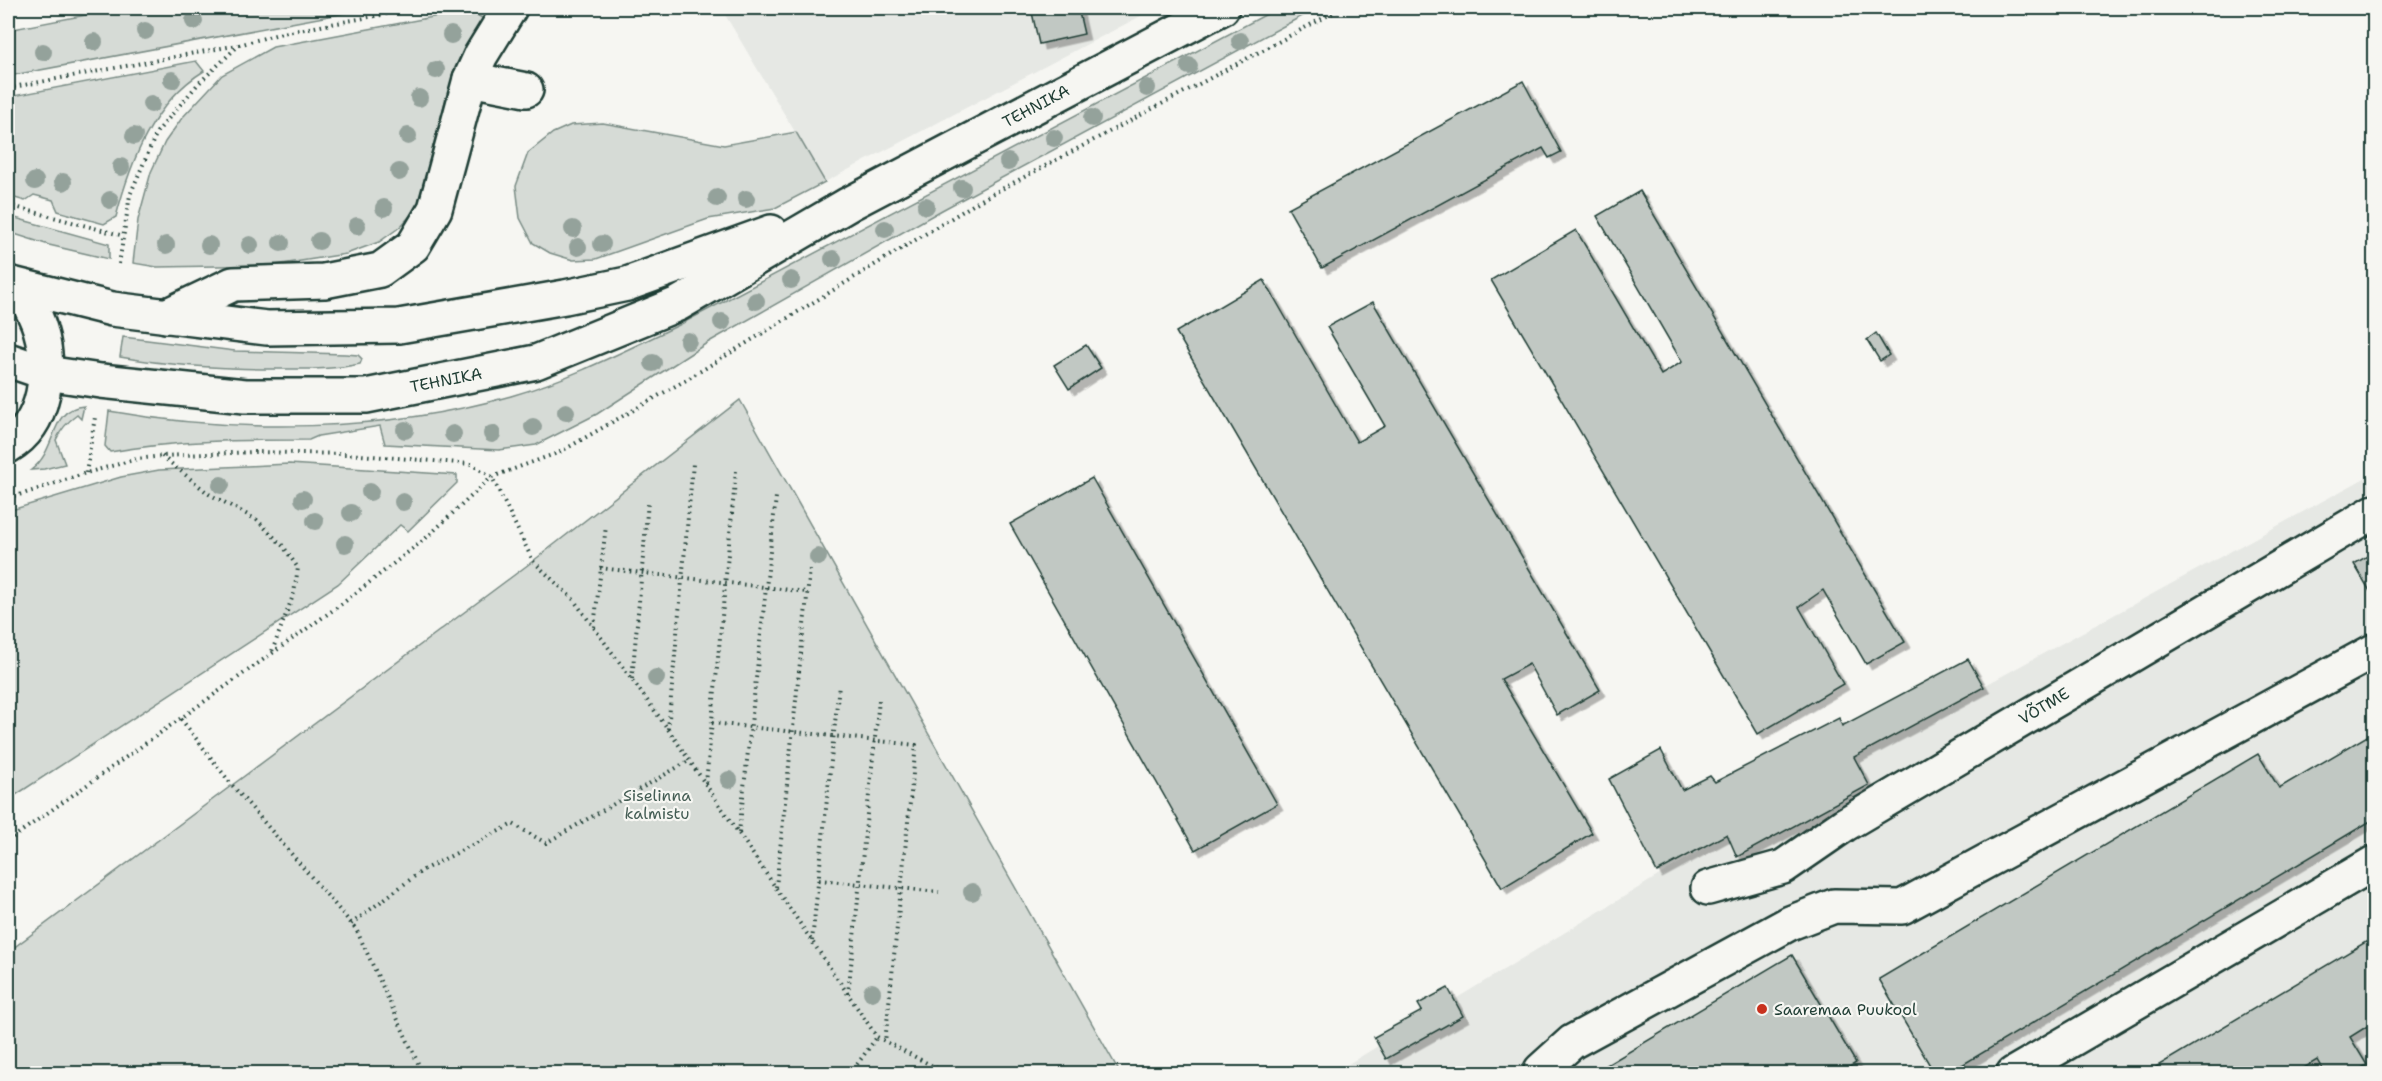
<svg xmlns="http://www.w3.org/2000/svg" width="2382" height="1081" font-family="'Shantell Sans',sans-serif">
<style>
.built{fill:#e6e8e4}
.green{fill:#d6dbd6;stroke:#7a8c85;stroke-width:1.5}
.building{fill:#c1c8c3;stroke:#1f3d34;stroke-width:1.5;filter:url(#shadow)}
.lines{fill:none;stroke-linecap:round;stroke-linejoin:round}
.minor-casing{stroke:#1f3d34;stroke-width:38}
.major-casing{stroke:#1f3d34;stroke-width:38}
.path{stroke:#1f3d34;stroke-width:4;stroke-dasharray:1.5 4.5;stroke-linecap:butt}
.minor{stroke:#f6f6f2;stroke-width:33}
.major{stroke:#f6f6f2;stroke-width:33}
.tree{fill:#94a29b}
.poi-dot{fill:#c8321e;stroke:#f6f6f2;stroke-width:2}
.labels{text-anchor:middle;dominant-baseline:central;stroke-width:4.5;stroke-linejoin:round;paint-order:stroke}
.street-label{font-size:16px;fill:#1f3d34;stroke:#f6f6f2}
.park-label{font-size:16px;fill:#445d54;stroke:#f6f6f2}
.poi-label{font-size:16px;fill:#1f3d34;stroke:#f6f6f2;text-anchor:start}
</style>
<defs>
<filter id="shadow"><feDropShadow dx="5.5" dy="5.5" stdDeviation="0" flood-color="#0004"/></filter>
</defs>
<rect width="100%" height="100%" fill="#f6f6f2"/>
<filter id="ink" filterUnits="userSpaceOnUse"><feTurbulence type="fractalNoise" baseFrequency=".0167" numOctaves="2"/><feDisplacementMap in="SourceGraphic" scale="12" xChannelSelector="R" yChannelSelector="G"/><feConvolveMatrix kernelMatrix="1 2 1 2 8 2 1 2 1" color-interpolation-filters="sRGB"/></filter>
<g filter="url(#ink)">
<g class="built">
<polygon points="721,8 1156,8 825,182"/>
<polygon points="2374,473 2374,1073 1332,1074 1727,834 1738,857 1868,785 1854,757"/>
</g>
<g class="green">
<polygon points="122,8 372,8 8,76 8,30"/>
<path d="M 1278,8 L 1317,8 L 942,210 L 707,343 L 597,414 L 536,445 L 499,450 L 385,444 L 380,426 L 318,436 L 309,440 C 238,440 179,440 110,452 L 105,446 L 109,411 C 237,434 386,432 511,396 C 570,379 624,351 679,325 Z"/>
<polygon points="465,11 483,18 466,60 446,98 417,208 400,227 379,242 346,254 275,265 157,267 133,263 138,220 151,172 165,142 182,118 222,75 273,47"/>
<path d="M 196,61 L 204,71 C 153,102 130,163 116,217 L 104,224 L 58,211 L 53,200 L 34,195 L 25,201 L 8,196 L 8,97 Z"/>
<polygon points="603,123 724,145 796,132 825,182 775,208 708,219 596,259 573,260 550,253 533,243 520,218 516,186 528,153 553,133 571,125"/>
<polygon points="8,216 109,244 109,259 49,245 8,232"/>
<path d="M 123,337 L 235,351 L 345,354 L 358,355 L 362,359 L 360,364 C 333,370 304,369 277,369 C 224,369 172,366 120,357 Z"/>
<polygon points="740,400 1120,1073 8,1073 8,952 533,561"/>
<path d="M 84,406 L 81,419 L 77,415 C 67,422 61,429 56,440 L 65,464 L 44,469 L 31,470 C 59,449 48,409 84,406 Z"/>
<polygon points="289,464 457,475 457,483 408,531 400,525 338,584 8,800 8,511 121,477 159,470"/>
</g>
<g class="building">
<polygon points="1031,8 1078,8 1084,34 1039,44"/>
<polygon points="1523,81 1561,152 1549,158 1543,148 1322,268 1288,208"/>
<polygon points="1640,191 1905,642 1866,664 1823,590 1799,607 1843,684 1758,734 1491,280 1576,230 1661,375 1682,362 1597,216"/>
<polygon points="1264,280 1357,442 1385,426 1327,327 1373,302 1600,690 1557,715 1529,664 1501,679 1592,833 1502,888 1176,332"/>
<polygon points="1876,333 1889,355 1880,361 1867,340"/>
<polygon points="1086,345 1101,368 1069,389 1054,365"/>
<polygon points="1092,478 1277,804 1195,850 1010,524"/>
<polygon points="2374,552 2374,598 2354,564"/>
<polygon points="1968,659 1984,687 1854,757 1869,785 1737,857 1727,834 1657,872 1609,779 1661,750 1682,790 1710,776 1715,782 1839,718 1842,726"/>
<polygon points="2374,732 2374,819 1947,1074 1935,1074 1879,979 2258,754 2279,788"/>
<polygon points="2374,937 2374,1022 2350,1037 2367,1065 2352,1074 2325,1074 2317,1060 2294,1074 2144,1074"/>
<polygon points="1792,955 1856,1063 1838,1074 1610,1074 1605,1066"/>
<polygon points="1448,988 1463,1016 1386,1059 1374,1037 1422,1011 1418,1004"/>
</g>
<g class="lines">
<g class="minor-casing">
<g id="minor">
<polyline points="470,79 526,90"/>
<polyline points="166,316 233,284 324,281 380,270 413,246 435,209 470,79 481,55 510,8"/>
<path d="M 8,446 C 46,424 52,369 40,329 C 36,314 27,301 20,287"/>
<polyline points="1708,888 1783,867 1844,825 2374,512"/>
<polyline points="1541,1074 1541,1070 1572,1042 1790,923 1834,906 1902,907 2374,651"/>
<polyline points="2013,1074 2374,863"/>
</g>
</g>
<g class="major-casing">
<g id="major">
<polyline points="8,283 112,309 267,328 399,326 565,297 627,284 771,232"/>
<polyline points="8,360 46,373 101,381 245,396 366,396 536,362 678,304 849,204 1222,8"/>
</g>
</g>
<g class="path">
<polyline points="8,88 238,45"/>
<polyline points="8,205 124,236"/>
<polyline points="119,264 130,195 157,132 198,84 239,45 282,33 419,8"/>
<polyline points="162,456 209,494 257,520 283,546 298,568 294,593 271,654"/>
<polyline points="86,473 95,417"/>
<polyline points="8,497 23,494 86,473 137,459 162,456 255,452 347,454 471,464 492,477 533,561 573,599 668,729 877,1037 948,1074"/>
<polyline points="600,568 807,592"/>
<polyline points="594,627 606,526"/>
<polyline points="632,679 648,502"/>
<polyline points="181,719 232,785 356,929 423,1074"/>
<polyline points="712,723 916,745 885,1042"/>
<polyline points="668,729 693,464"/>
<polyline points="706,783 736,471"/>
<polyline points="739,833 776,497"/>
<polyline points="8,841 343,603 425,539 492,477 560,452 686,380 981,200 1342,8"/>
<polyline points="819,880 939,892"/>
<polyline points="776,887 810,569"/>
<polyline points="351,924 423,870 513,824 546,843 690,760"/>
<polyline points="812,941 839,685"/>
<polyline points="848,994 879,700"/>
<polyline points="850,1074 877,1037"/>
</g>
<use href="#minor" class="minor"/>
<use href="#major" class="major"/>
</g>
<g class="tree">
<circle cx="194" cy="21" r="9"/>
<circle cx="145" cy="31" r="9"/>
<circle cx="451" cy="35" r="9"/>
<circle cx="1240" cy="41" r="9"/>
<circle cx="94" cy="42" r="9"/>
<circle cx="43" cy="52" r="9"/>
<circle cx="1189" cy="66" r="9"/>
<circle cx="436" cy="70" r="9"/>
<circle cx="172" cy="80" r="9"/>
<circle cx="1147" cy="88" r="9"/>
<circle cx="419" cy="98" r="9"/>
<circle cx="151" cy="104" r="9"/>
<circle cx="1092" cy="118" r="9"/>
<circle cx="134" cy="136" r="9"/>
<circle cx="408" cy="136" r="9"/>
<circle cx="1054" cy="138" r="9"/>
<circle cx="1008" cy="162" r="9"/>
<circle cx="121" cy="167" r="9"/>
<circle cx="399" cy="172" r="9"/>
<circle cx="35" cy="181" r="9"/>
<circle cx="63" cy="182" r="9"/>
<circle cx="962" cy="188" r="9"/>
<circle cx="717" cy="198" r="9"/>
<circle cx="746" cy="199" r="9"/>
<circle cx="110" cy="200" r="9"/>
<circle cx="926" cy="206" r="9"/>
<circle cx="384" cy="208" r="9"/>
<circle cx="357" cy="226" r="9"/>
<circle cx="573" cy="229" r="9"/>
<circle cx="885" cy="229" r="9"/>
<circle cx="319" cy="241" r="9"/>
<circle cx="281" cy="243" r="9"/>
<circle cx="602" cy="244" r="9"/>
<circle cx="166" cy="245" r="9"/>
<circle cx="209" cy="245" r="9"/>
<circle cx="250" cy="245" r="9"/>
<circle cx="578" cy="247" r="9"/>
<circle cx="833" cy="259" r="9"/>
<circle cx="791" cy="280" r="9"/>
<circle cx="756" cy="301" r="9"/>
<circle cx="722" cy="322" r="9"/>
<circle cx="688" cy="341" r="9"/>
<circle cx="653" cy="363" r="9"/>
<circle cx="566" cy="412" r="9"/>
<circle cx="533" cy="427" r="9"/>
<circle cx="405" cy="430" r="9"/>
<circle cx="453" cy="434" r="9"/>
<circle cx="492" cy="434" r="9"/>
<circle cx="221" cy="485" r="9"/>
<circle cx="370" cy="492" r="9"/>
<circle cx="303" cy="499" r="9"/>
<circle cx="403" cy="502" r="9"/>
<circle cx="351" cy="513" r="9"/>
<circle cx="315" cy="521" r="9"/>
<circle cx="345" cy="544" r="9"/>
<circle cx="818" cy="557" r="9"/>
<circle cx="656" cy="678" r="9"/>
<circle cx="729" cy="780" r="9"/>
<circle cx="972" cy="892" r="9"/>
<circle cx="872" cy="992" r="9"/>
</g>
</g>
<circle class="poi-dot" cx="1762" cy="1009" r="6"/>
<g class="labels">
<g class="street-label">
<text transform="translate(1036 106) rotate(-28)">TEHNIKA</text>
<text transform="translate(446 380) rotate(-11)">TEHNIKA</text>
<text transform="translate(2044 706) rotate(-31)">VÕTME</text>
</g>
<g class="park-label">
<text x="657" y="795">Siselinna<tspan x="657" dy="18">kalmistu</tspan></text>
</g>
<g class="poi-label">
<text x="1774" y="1009">Saaremaa Puukool</text>
</g>
</g>
<rect width="2382" height="1081" fill="none" stroke="#f6f6f2" stroke-width="30"/>
<rect x="15" y="15" width="2352" height="1051" fill="none" stroke="#1f3d34" stroke-width="2" filter="url(#ink)"/>
</svg>
